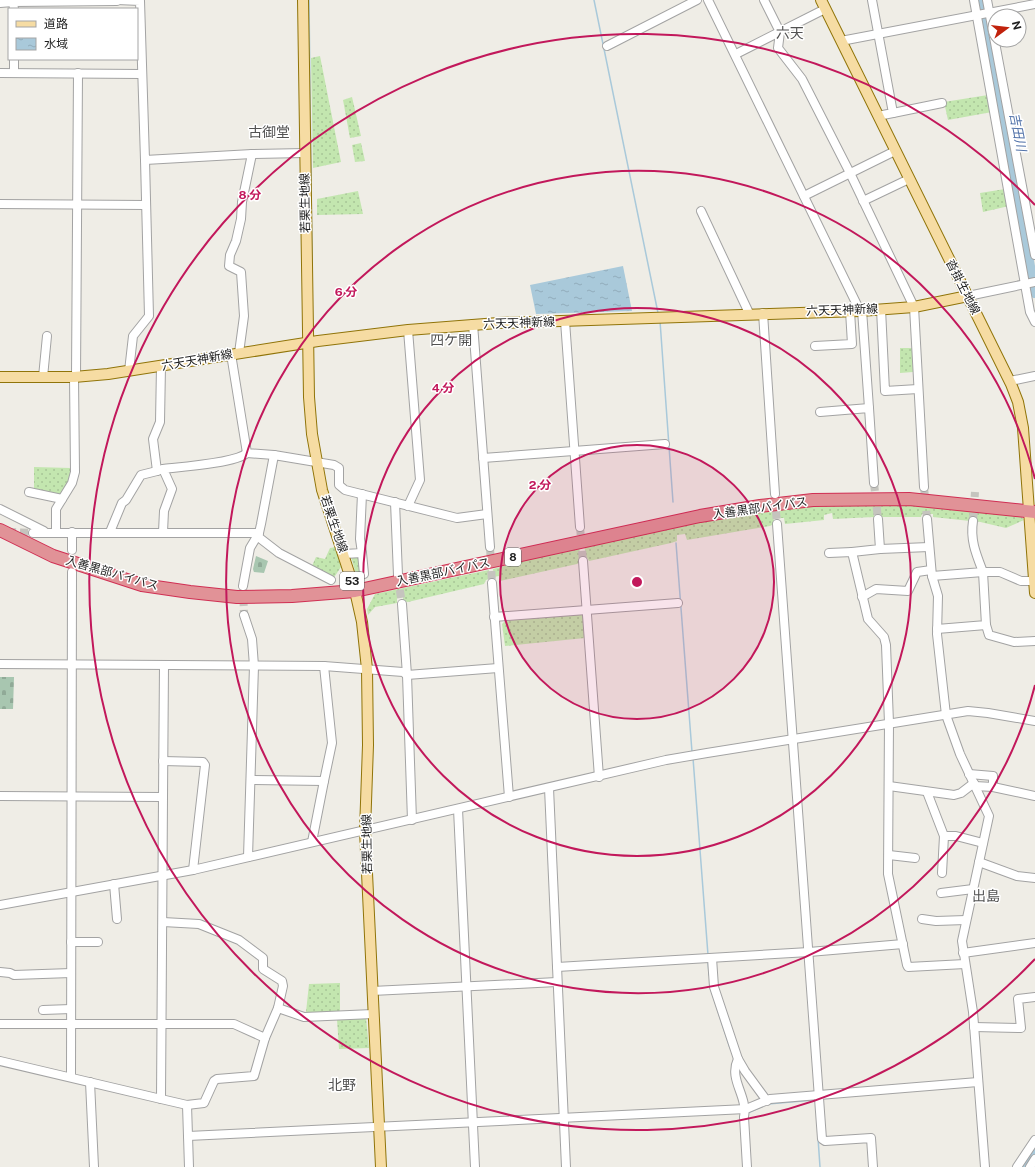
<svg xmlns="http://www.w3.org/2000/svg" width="1035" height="1167" font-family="'Public Sans','Noto Sans JP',sans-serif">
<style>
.grass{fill:url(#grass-dots)}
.cemetery{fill:url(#cemetery-stones)}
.water{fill:url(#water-ripples)}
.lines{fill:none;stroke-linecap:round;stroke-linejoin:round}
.stream{stroke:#a9c9da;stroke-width:1.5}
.river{stroke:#a9c9da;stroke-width:10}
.minor-tunnel{stroke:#c5c4be;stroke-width:8;stroke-dasharray:8 4;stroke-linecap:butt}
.minor-casing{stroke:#a3a3a3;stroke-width:10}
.major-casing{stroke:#907409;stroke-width:12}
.highway-casing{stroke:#d02f53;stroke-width:14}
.minor{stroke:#fff;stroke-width:8}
.major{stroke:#f6dca3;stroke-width:10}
.highway{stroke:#e19297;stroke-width:12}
.ring{fill:none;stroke:#c2185b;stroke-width:2}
.labels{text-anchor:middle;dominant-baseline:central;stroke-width:3;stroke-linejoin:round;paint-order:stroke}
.shield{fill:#fff;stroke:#626262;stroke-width:1}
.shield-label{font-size:11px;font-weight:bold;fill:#1f1f1f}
.street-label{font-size:12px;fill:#1f1f1f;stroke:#fff}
.water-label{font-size:13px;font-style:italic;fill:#5172a9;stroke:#fff}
.quarter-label{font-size:14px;fill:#525252;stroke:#fff}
.centre{fill:#c2185b;stroke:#fff;stroke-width:2}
.ring-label{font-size:12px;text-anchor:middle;font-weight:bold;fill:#c2185b;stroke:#fff;stroke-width:3;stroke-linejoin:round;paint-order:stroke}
</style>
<defs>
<pattern id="grass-dots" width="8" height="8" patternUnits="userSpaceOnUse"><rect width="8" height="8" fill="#c3e6af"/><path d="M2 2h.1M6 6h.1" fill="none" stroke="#a7c596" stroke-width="1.8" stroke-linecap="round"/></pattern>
<pattern id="cemetery-stones" width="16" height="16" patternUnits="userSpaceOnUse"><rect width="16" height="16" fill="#a8c6b0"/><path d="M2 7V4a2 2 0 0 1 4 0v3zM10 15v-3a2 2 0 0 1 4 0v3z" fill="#90aa97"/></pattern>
<pattern id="water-ripples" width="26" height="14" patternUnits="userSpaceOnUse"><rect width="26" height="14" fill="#a9c9da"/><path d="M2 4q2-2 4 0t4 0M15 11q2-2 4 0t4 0" fill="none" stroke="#91acbb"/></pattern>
</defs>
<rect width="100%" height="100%" fill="#efede6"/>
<g class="grass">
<polygon points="320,56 341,162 313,168 311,58"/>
<polygon points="988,95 992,112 948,120 944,102"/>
<polygon points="352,97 361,136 350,138 343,100"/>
<polygon points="361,143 365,161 355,162 352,145"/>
<polygon points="1005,189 1009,206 983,212 980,193"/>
<polygon points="358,191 363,214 317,215 317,199"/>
<polygon points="900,348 912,348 913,372 900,373"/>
<polygon points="34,467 71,468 71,476 59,497 34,491"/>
<polygon points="912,504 1019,514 1024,520 1006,528 976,521 976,518 971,517 970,521 933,517 933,514 922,514 921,517 881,517 880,513 874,513 874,517 833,519 832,513 824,515 824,520 785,524 784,518 779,518 779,508 820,505"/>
<polygon points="773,509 774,524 770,526 687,540 685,534 677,535 677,541 671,543 589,561 586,556 584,545 729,516"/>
<polygon points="579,546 581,562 577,564 500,581 499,576 494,577 493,569"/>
<polygon points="336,547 341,567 333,579 321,570 312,566 316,557 325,559 330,548"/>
<polygon points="351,556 360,556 362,573 355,571"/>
<polygon points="489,570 489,579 486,580 484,584 408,602 403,601 403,597 397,598 397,603 375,607 368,615 367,609 375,594"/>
<polygon points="583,613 585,638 505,646 502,624 505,621"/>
<polygon points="340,983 340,1012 306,1012 309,984"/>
<polygon points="366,1018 369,1048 339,1049 337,1019"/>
</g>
<g class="cemetery">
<polygon points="256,556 268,561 264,573 254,572 253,569"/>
<polygon points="0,677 14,677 13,709 0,709"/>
</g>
<polygon class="water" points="623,266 632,311 536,314 530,285"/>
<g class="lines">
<g class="stream">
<polyline points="309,0 312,263"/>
<polyline points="594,0 658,313"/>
<polyline points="660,321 673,502"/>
<polyline points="676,543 692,752"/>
<polyline points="693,758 708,955"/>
<polyline points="708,961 709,975"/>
<polyline points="710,987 730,1048"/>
<polyline points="768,1104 814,1100 816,1103"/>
<polyline points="748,1113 763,1106"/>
<polyline points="818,1138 820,1167"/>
</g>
<g class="river">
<polyline points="980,0 1035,293"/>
<polyline points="1024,1167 1035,1149"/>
</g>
<g class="minor-tunnel">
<polyline points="874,483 878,519"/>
<polyline points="924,487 927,519"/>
<polyline points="775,499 777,524"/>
<polyline points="973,521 975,492"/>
<polyline points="580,527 583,561"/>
<polyline points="8,532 33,533"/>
<polyline points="490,547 492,583"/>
<polyline points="398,578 402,604"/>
<polyline points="243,586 244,615"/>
</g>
<g class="minor-casing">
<g id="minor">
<polyline points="117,0 140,1 145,160 252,154 305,153"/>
<polyline points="708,0 860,311"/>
<polyline points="764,0 780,32 778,48 802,79 850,173 914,307 924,487"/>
<polyline points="872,0 893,113 878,116"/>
<polyline points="974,0 1030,312 1035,322"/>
<polyline points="987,0 1035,255"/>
<polyline points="0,3 13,2 14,0"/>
<polyline points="14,9 13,2 117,1"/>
<polyline points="841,41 1035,4"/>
<polyline points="607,46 697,0"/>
<polyline points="736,54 825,9"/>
<polyline points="14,59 14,73"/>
<polyline points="0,73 142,74"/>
<polyline points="893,113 942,103"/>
<polyline points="804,196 895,151"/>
<polyline points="863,201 909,179"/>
<polyline points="0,204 146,205"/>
<polyline points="701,211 749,313"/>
<polyline points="968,296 1035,282"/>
<polyline points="881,309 885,391 918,389"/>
<polyline points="862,310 869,408"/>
<polyline points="763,313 775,494"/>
<polyline points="565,321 580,527"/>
<polyline points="473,324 490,547"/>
<polyline points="815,346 852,344 850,311"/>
<polyline points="239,353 244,316 241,272 229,266 230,255 236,241 241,219 242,202 252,154"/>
<polyline points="231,354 247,453 274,455"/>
<polyline points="161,366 160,422 153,439 157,471 163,469"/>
<polyline points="129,371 133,336 149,316 145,160"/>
<polyline points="43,377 47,336"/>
<polyline points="76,377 78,73"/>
<polyline points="1010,381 1035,376"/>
<polyline points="820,412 869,408 874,483"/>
<polyline points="483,458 665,444"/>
<polyline points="29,492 62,499"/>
<polyline points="395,502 398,575"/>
<polyline points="408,506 420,480 408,330"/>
<polyline points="0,509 44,531"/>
<polyline points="927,519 932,576 938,596 937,634 946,715 960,754 989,816 962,941 973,1012 985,1167"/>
<polyline points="777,524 822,1139 825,1141 871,1138 873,1167"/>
<polyline points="56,532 56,509 72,483 75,472 74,377"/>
<polyline points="110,532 122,503 126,500 141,475 157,471"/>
<path d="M 163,532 L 164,511 L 172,489 L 163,469 C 181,467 236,463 247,453"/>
<polyline points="33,533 259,533"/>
<polyline points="257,536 279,553 331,580"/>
<polyline points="880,549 929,547"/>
<polyline points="72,550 72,532"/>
<polyline points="852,552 880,549 878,519"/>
<polyline points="362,553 364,574"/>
<polyline points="829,553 852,552 868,619 884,637 886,645 889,723 888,874 907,965 908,967 965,964"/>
<polyline points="344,554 362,553 360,539 362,494"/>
<polyline points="583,561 599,777"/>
<path d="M 932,576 L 983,572 C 976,554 970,540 973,521"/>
<polyline points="492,583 509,797"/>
<polyline points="243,586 250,548 259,533 261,524 274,455 334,465 339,468 339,485 345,490 457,518 487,514"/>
<polyline points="862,597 876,589 908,591 917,572 931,570"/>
<polyline points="402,604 407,675 412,820"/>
<polyline points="244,615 252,639 254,666 248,857"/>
<polyline points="494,617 678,603"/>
<polyline points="986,625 989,635 1014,642 1035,641"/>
<polyline points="937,629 986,625 983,572 1000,572 1021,581 1034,581"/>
<polyline points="0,664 324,666 403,672 407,675 498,668"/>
<polyline points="163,761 203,762 205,765 193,870"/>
<polyline points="969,774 993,776 993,787 975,786"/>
<polyline points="251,780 324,781 332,743 324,666"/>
<polyline points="889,786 954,795 961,793 974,783"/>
<polyline points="993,787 1035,796"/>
<polyline points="549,788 566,1167"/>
<polyline points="927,792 944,836 956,836 983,843"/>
<polyline points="0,796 163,797 161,1099 187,1105 204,1103 214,1081 217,1079 254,1076 265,1038 278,1008 304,1017 373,1014"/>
<polyline points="163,797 164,665"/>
<polyline points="458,809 475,1167"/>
<polyline points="312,842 324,781"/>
<polyline points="889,855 915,858"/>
<polyline points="979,862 1017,876 1035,878"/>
<polyline points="942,873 944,836"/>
<polyline points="114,884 117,919"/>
<polyline points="941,893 973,889"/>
<polyline points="0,905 193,870 666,760 707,753 968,711 988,713 1035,721"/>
<polyline points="922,919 936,921 966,920"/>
<polyline points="163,922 199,924 239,940 263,958 263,969 282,981 283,986 278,1008"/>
<polyline points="71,942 98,942"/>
<polyline points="963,953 1035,943"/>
<polyline points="712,958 714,987 738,1059 745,1071 767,1101"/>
<polyline points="557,967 809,952 903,944"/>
<polyline points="0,972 10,973 14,975 71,973"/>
<polyline points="372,991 557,982"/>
<polyline points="43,1010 71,1009"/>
<polyline points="0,1024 234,1024 265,1038"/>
<polyline points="974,1027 1021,1028 1018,999 1035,997"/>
<path d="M 738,1059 C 728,1080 748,1095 744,1117 L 747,1167"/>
<polyline points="0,1061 161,1099"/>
<polyline points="71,1077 72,572"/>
<polyline points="90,1082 94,1167"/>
<polyline points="187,1105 189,1167"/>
<polyline points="188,1136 746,1109 770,1099 978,1082"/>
<polyline points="1017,1167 1035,1140"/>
<polyline points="1030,1167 1035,1159"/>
</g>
</g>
<g class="major-casing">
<g id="major">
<polyline points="303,0 309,397 312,434 322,490 355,591 362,622 367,669 368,745 365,831 381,1167"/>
<polyline points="821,0 1011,384 1018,402 1023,428 1035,593"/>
<polyline points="0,377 74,377 108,374 318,341 408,330 498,323 860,311 914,307 968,296"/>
</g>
</g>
<g class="highway-casing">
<polyline id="highway" points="0,530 53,556 142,585 190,592 237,597 292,596 355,591 700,516 760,506 813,500 909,499 1035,512"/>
</g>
<use href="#minor" class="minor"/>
<use href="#major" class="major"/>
<use href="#highway" class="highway"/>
</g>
<circle cx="637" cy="582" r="137" fill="#c2185b" fill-opacity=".12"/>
<g class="ring">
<circle cx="637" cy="582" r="137"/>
<circle cx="637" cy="582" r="274"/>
<path d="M1035 685A411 411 0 1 1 1035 479"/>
<path d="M1035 959A548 548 0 1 1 1035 205"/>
</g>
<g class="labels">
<g class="shield">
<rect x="505" y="548" width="16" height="18" rx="3"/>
<rect x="340" y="572" width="24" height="18" rx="3"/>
</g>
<g class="shield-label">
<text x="513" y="557">8</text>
<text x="352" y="581">53</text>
</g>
<g class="street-label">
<text transform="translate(305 203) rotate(-91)">若栗生地線</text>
<text transform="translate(963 287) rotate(63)">沓掛生地線</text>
<text transform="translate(842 310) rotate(-2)">六天天神新線</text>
<text transform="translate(519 323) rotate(-2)">六天天神新線</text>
<text transform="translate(197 360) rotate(-10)">六天天神新線</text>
<text transform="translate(760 508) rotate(-8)">入善黒部バイパス</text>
<text transform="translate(334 524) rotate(71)">若栗生地線</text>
<text transform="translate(443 572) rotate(-12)">入善黒部バイパス</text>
<text transform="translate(112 573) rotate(16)">入善黒部バイパス</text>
<text transform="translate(367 844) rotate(-91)">若栗生地線</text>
</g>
<g class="water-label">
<text transform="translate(1018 132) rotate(79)">吉田川</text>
</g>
<g class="quarter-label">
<text x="790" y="33">六天</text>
<text x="269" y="132">古御堂</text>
<text x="451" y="340">四ケ開</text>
<text x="986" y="896">出島</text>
<text x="342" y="1085">北野</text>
</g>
</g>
<circle cx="637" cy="582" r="6" class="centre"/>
<g class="ring-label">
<text x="250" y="199">8 分</text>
<text x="346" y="296">6 分</text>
<text x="443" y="392">4 分</text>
<text x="540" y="489">2 分</text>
</g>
<rect x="8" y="8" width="130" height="52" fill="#ffffff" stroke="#a5a5a5"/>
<rect x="16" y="21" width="20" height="6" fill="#f6dca3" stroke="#a5a5a5"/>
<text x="44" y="28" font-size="12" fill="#1f1f1f">道路</text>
<rect x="16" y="38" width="20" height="12" fill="url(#water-ripples)" stroke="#a5a5a5"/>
<text x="44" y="48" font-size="12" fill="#1f1f1f">水域</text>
<g transform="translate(1007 28) rotate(75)"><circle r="19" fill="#ffffff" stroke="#a5a5a5"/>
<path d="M0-3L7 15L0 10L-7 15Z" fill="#c1220c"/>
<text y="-6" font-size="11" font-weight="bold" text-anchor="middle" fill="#1f1f1f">N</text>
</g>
</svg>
